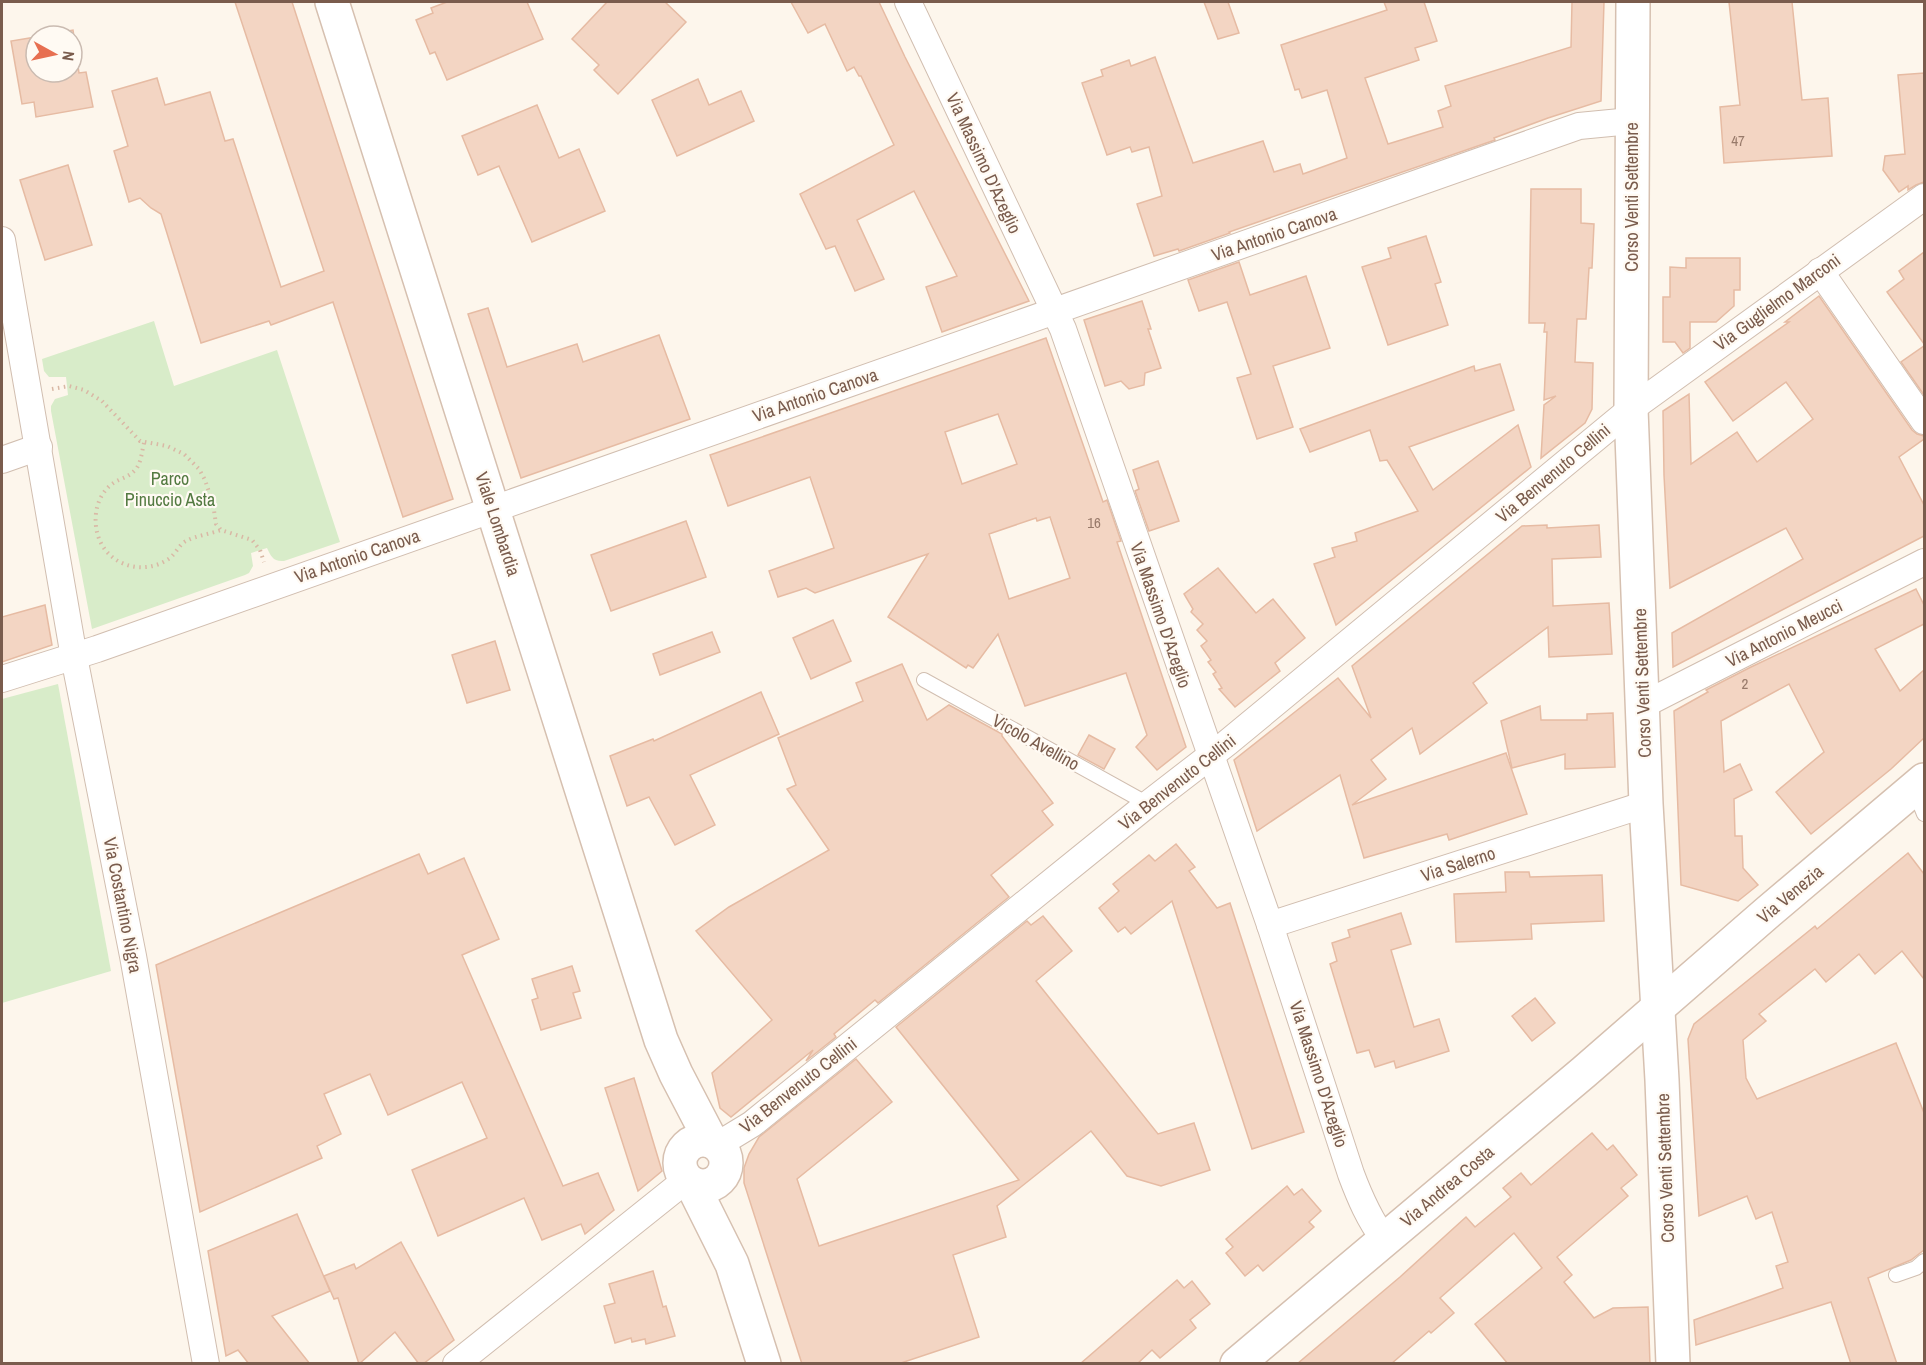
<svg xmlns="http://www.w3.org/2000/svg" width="1926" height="1365" font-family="'Archivo Narrow',sans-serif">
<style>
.green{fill:#d8ecc9}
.building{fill:#f3d5c3;stroke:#e6bba3;stroke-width:1.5;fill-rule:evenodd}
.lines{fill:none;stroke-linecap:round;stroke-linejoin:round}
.lane-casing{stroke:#d1beb0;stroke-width:16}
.street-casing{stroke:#d1beb0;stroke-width:28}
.secondary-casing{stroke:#d6c0b0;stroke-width:36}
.path{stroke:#d9b8a5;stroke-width:4;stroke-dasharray:1.5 4.5;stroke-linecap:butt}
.lane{stroke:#fff;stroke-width:14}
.street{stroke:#fff;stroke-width:26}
.secondary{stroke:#fff;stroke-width:33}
.labels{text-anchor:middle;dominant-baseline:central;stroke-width:4.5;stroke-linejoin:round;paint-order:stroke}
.number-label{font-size:15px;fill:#987a6a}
.street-label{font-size:18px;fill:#7a5c4d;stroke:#fffaf3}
.park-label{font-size:18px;fill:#537a41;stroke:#fffaf3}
</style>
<rect width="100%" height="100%" fill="#fdf6ec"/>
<g class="green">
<path d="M 154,321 L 174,386 L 277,350 L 340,542 L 284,561 C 273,562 271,556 267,548 L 251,553 L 253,566 L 249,573 L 245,575 L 92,629 L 51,411 L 51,406 L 55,399 L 68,395 L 66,377 L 49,377 L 44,371 L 42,359 Z"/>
<polygon points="58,684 111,971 2,1003 2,699"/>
</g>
<g class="building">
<polygon points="235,2 292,2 453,499 403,517 333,302 271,325 269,321 201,343 161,214 151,208 140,198 129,202 114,151 128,146 112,91 157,78 165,105 210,92 225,141 233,139 281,287 324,271"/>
<polygon points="447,2 527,2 543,39 447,80 435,52 430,54 416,20 433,13 431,8"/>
<polygon points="607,2 665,2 686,22 618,94 594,70 599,65 572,39"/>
<polygon points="791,2 879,2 905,57 1029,301 942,332 926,287 957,276 914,191 857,220 884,279 855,291 835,246 826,249 800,194 894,145 861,76 859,76 854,67 847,71 825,24 808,33"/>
<polygon points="1204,2 1228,2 1239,33 1218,39"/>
<polygon points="1384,2 1424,2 1437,41 1415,48 1419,60 1365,78 1388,144 1443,127 1438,111 1451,106 1445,86 1571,47 1572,2 1604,2 1601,101 1548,118 1494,138 1495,140 1229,232 1230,233 1179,251 1178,249 1154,256 1137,204 1162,196 1149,147 1132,152 1130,147 1107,155 1082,83 1103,76 1101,70 1129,60 1131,66 1155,57 1193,163 1263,141 1274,172 1300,164 1303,174 1347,158 1327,90 1302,98 1299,89 1295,90 1281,45 1387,10"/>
<polygon points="1729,2 1792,2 1802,100 1828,98 1832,156 1724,163 1720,107 1740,105"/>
<polygon points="73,30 79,73 86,72 93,107 36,117 34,102 22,104 11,41 36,37 36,72 72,72 72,36 39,36"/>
<polygon points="1924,73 1924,182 1916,185 1908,190 1908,186 1899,192 1883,170 1885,156 1905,154 1898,75"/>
<polygon points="698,79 709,105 741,91 754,121 677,156 652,100"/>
<polygon points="537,105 559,158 579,149 605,211 532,242 499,166 478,175 462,136"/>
<polygon points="68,165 92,245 45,260 20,180"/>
<polygon points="1531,189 1581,189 1581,223 1594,224 1592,268 1589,268 1586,319 1577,319 1575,362 1593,363 1592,409 1585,423 1541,458 1544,405 1556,396 1544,400 1547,332 1544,332 1545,323 1529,323"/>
<polygon points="1426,236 1441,282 1435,284 1448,325 1388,345 1362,267 1391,258 1388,248"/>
<polygon points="1924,252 1924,344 1887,292 1904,279 1899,271"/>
<polygon points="1686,258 1740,258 1740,290 1734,290 1734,306 1716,322 1690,322 1690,348 1683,353 1675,342 1663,342 1663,297 1670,297 1670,267 1686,268"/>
<polygon points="1239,262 1250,295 1306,276 1330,348 1273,366 1293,427 1257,439 1237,378 1251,374 1227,302 1199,311 1188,280"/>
<polygon points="1819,296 1912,430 1917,434 1924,436 1924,439 1899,457 1924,505 1924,536 1673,667 1672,633 1803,559 1786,528 1670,588 1664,475 1663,411 1689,394 1691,464 1737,432 1757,462 1813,419 1786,382 1733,421 1705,382 1789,322 1785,322"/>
<polygon points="1142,301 1151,329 1148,329 1161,368 1145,373 1144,385 1129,389 1121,381 1105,386 1084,320"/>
<polygon points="488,308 507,367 577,344 583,362 659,335 690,419 521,478 468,314"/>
<path d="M 1046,338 L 1103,502 L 1107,500 L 1121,541 L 1117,542 L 1186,747 L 1157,770 L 1136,747 L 1147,735 L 1126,673 L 1025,706 L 998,634 L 973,668 L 968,665 L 966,668 L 888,617 L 928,554 L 815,593 L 806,588 L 778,597 L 769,571 L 834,548 L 810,477 L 728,506 L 710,455 ZM 998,414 L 1017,464 L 962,484 L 945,432 ZM 1050,517 L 1070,578 L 1009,599 L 989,534 L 1036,518 L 1037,521 Z"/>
<polygon points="1924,346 1924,395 1901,362"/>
<polygon points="1500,364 1514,410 1409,447 1433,490 1518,425 1531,467 1336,625 1314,564 1335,557 1332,548 1357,541 1355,533 1418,511 1387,460 1380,461 1370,430 1310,452 1300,429 1474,366 1475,371"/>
<polygon points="1158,461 1179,521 1149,531 1135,491 1139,489 1133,470"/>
<polygon points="686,521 706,577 611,611 591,555"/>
<polygon points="1547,525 1547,528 1599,525 1601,557 1552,559 1553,606 1609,603 1612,654 1549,657 1548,627 1473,683 1487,703 1420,754 1412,728 1371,760 1386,779 1352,805 1506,753 1527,814 1449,840 1447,834 1364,858 1340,775 1257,831 1234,760 1338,678 1371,718 1352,666 1522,526"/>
<polygon points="1218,568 1256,613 1273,599 1305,638 1275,663 1280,671 1235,707 1219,689 1222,688 1213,674 1216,672 1208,662 1211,660 1201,646 1207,641 1197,630 1203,624 1191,612 1193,609 1184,594"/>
<polygon points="1916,589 1924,605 1924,624 1875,649 1900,691 1924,670 1924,738 1891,769 1811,834 1776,792 1824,752 1789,684 1721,721 1724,772 1740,764 1752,790 1734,799 1735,836 1742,836 1743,868 1758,885 1738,901 1681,885 1674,711 1708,692 1706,690 1751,667"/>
<polygon points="45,605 52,645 2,662 2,617"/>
<polygon points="833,620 851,661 811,679 793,638"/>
<polygon points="712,632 720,652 660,675 653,654"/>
<polygon points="495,641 510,690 467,703 452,655"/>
<polygon points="902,664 927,720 949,705 1002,734 1002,736 1053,803 1042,811 1053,825 991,875 1009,897 878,1003 875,1000 834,1034 836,1037 806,1061 813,1050 731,1117 720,1108 712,1073 772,1020 696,931 729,907 829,850 787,789 796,785 778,738 863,701 856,683"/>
<polygon points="761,692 779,734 690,775 715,825 675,845 649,797 627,806 610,756 653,739 654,741"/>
<polygon points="1540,706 1541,720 1587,720 1587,714 1613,713 1615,767 1565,769 1565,754 1512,768 1501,721"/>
<polygon points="1089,735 1115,749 1104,769 1078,755"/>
<polygon points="1176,844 1195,867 1189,871 1217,908 1230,903 1304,1132 1252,1149 1172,901 1131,934 1125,927 1118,932 1099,908 1119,891 1113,884 1149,855 1155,861"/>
<polygon points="1908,853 1924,874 1924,979 1902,951 1875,974 1859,954 1826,982 1815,969 1759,1014 1766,1021 1743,1040 1746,1078 1757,1099 1896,1043 1924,1113 1924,1250 1911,1260 1868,1278 1897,1364 1851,1364 1831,1302 1696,1345 1694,1320 1783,1288 1776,1266 1788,1262 1772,1212 1756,1219 1747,1196 1699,1216 1688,1039 1694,1024 1815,926 1817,929"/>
<polygon points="419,854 428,874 464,858 499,939 462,955 563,1186 598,1173 614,1210 585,1234 581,1224 542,1240 524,1198 438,1236 412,1170 487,1138 462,1082 388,1115 370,1074 324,1094 341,1134 317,1146 322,1158 200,1212 156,965"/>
<polygon points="1505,872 1529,872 1530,877 1602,875 1604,921 1531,924 1532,939 1456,942 1454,894 1506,892"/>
<polygon points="1401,913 1411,944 1391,950 1414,1027 1439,1019 1449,1051 1396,1068 1394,1061 1375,1067 1369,1050 1357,1053 1330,964 1337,961 1332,943 1350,937 1348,930"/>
<polygon points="1043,916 1072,951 1036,981 1158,1134 1194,1123 1210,1170 1161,1186 1127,1176 1091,1131 997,1206 1006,1237 953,1255 979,1337 898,1364 802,1364 744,1183 744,1168 749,1154 759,1137 856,1059 892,1102 797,1179 819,1246 1019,1180 896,1027 1027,921 1031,925"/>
<polygon points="572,966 580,991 573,993 581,1018 541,1030 532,1000 538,998 532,979"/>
<polygon points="1535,998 1555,1023 1532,1041 1512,1016"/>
<polygon points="634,1078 662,1171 638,1191 605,1088"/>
<polygon points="1592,1133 1607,1150 1613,1145 1637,1175 1621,1188 1628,1196 1557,1257 1572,1275 1564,1282 1594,1318 1613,1308 1648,1307 1650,1364 1508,1364 1475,1324 1542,1268 1514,1233 1440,1298 1454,1313 1431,1333 1429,1331 1391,1364 1297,1364 1400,1277 1466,1217 1475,1227 1511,1197 1503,1188 1521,1173 1531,1185"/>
<polygon points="1287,1186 1294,1195 1302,1189 1321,1211 1309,1222 1314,1227 1263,1271 1258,1265 1245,1276 1226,1253 1233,1247 1226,1239"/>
<polygon points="297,1214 330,1291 272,1316 310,1364 249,1364 238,1350 226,1356 208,1251"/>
<polygon points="401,1242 454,1340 423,1364 419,1364 395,1332 359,1364 338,1298 334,1299 324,1276 354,1264 356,1269"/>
<polygon points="653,1271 663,1307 666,1306 675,1336 646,1344 645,1339 632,1342 631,1338 615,1343 604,1306 615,1303 609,1284"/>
<polygon points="1177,1280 1184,1288 1192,1281 1210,1304 1190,1320 1196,1328 1160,1358 1152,1350 1137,1364 1080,1364"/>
</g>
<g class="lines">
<g class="lane-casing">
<g id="lane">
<polyline points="924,680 1148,804"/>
<polyline points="1914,789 1924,814"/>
<polyline points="1896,1275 1916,1268 1924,1261"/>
</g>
</g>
<g class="street-casing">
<g id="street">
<path d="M 908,2 L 1063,329 L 1270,925 L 1351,1174 C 1360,1198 1369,1219 1384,1239"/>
<polyline points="2,240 74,657 133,956 206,1364"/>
<polyline points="1820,271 1924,421"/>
<polyline points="2,460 39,447"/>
<polyline points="2,679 97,649 1579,126 1631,121"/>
<polyline points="1643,705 1924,562"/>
<polyline points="1270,925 1646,804"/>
<polyline points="716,1144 729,1138 752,1124 1148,804 1227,743 1631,409 1924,197"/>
<polyline points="456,1364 686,1180"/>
</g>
</g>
<g class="secondary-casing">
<g id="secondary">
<polyline points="332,2 661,1040 676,1074 711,1141"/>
<polyline points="1633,2 1631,409 1646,804 1662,1080 1673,1364"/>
<circle cx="703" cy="1163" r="23"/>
<polyline points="692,1184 732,1264 764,1364"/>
<polyline points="1237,1364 1584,1072 1768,912 1924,780"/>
</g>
</g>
<g class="path">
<polyline points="52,389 69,386 84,390 102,401 140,441 167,446 184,454 199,469 205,480 213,504 216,524 221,530 252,540 260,550 264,562"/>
<path d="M 144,443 C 142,451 141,463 136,469 C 125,482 113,476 101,497 C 94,510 94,528 100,541 C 112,568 147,575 170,558 C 176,553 179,545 186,541 C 195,536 210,534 221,530"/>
</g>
<use href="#lane" class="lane"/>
<use href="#street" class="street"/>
<use href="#secondary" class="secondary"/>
</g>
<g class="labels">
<g class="number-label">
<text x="1738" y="140">47</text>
<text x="1094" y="522">16</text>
<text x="1745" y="683">2</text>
</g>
<g class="street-label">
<text transform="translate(984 163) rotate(65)">Via Massimo D'Azeglio</text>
<text transform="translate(1631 197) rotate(-90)">Corso Venti Settembre</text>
<text transform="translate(1274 234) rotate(-19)">Via Antonio Canova</text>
<text transform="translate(1777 302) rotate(-36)">Via Guglielmo Marconi</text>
<text transform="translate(815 395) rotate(-19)">Via Antonio Canova</text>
<text transform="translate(1553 473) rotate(-40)">Via Benvenuto Cellini</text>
<text transform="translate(498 524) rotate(72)">Viale Lombardia</text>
<text transform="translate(357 556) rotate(-19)">Via Antonio Canova</text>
<text transform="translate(1161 615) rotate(71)">Via Massimo D'Azeglio</text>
<text transform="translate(1784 633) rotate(-27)">Via Antonio Meucci</text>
<text transform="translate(1642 683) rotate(-92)">Corso Venti Settembre</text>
<text transform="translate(1036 742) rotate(29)">Vicolo Avellino</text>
<text transform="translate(1177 782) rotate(-38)">Via Benvenuto Cellini</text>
<text transform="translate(1458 864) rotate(-18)">Via Salerno</text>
<text transform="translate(1790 894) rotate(-40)">Via Venezia</text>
<text transform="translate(123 905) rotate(79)">Via Costantino Nigra</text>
<text transform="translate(1319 1074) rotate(72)">Via Massimo D'Azeglio</text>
<text transform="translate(798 1085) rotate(-38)">Via Benvenuto Cellini</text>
<text transform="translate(1665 1168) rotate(-92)">Corso Venti Settembre</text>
<text transform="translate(1447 1186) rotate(-40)">Via Andrea Costa</text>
</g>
<g class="park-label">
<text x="170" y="478">Parco<tspan x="170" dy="21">Pinuccio Asta</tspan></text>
</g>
</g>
<rect width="1926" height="1365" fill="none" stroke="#7a5c4d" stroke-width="6"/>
<g transform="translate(54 54) rotate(98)"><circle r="28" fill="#fffaf3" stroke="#cabbb1" stroke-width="1.5"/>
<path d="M0-4.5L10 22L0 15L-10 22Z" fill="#e76f51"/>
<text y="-9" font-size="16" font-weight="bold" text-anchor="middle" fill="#7a5c4d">N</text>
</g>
</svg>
